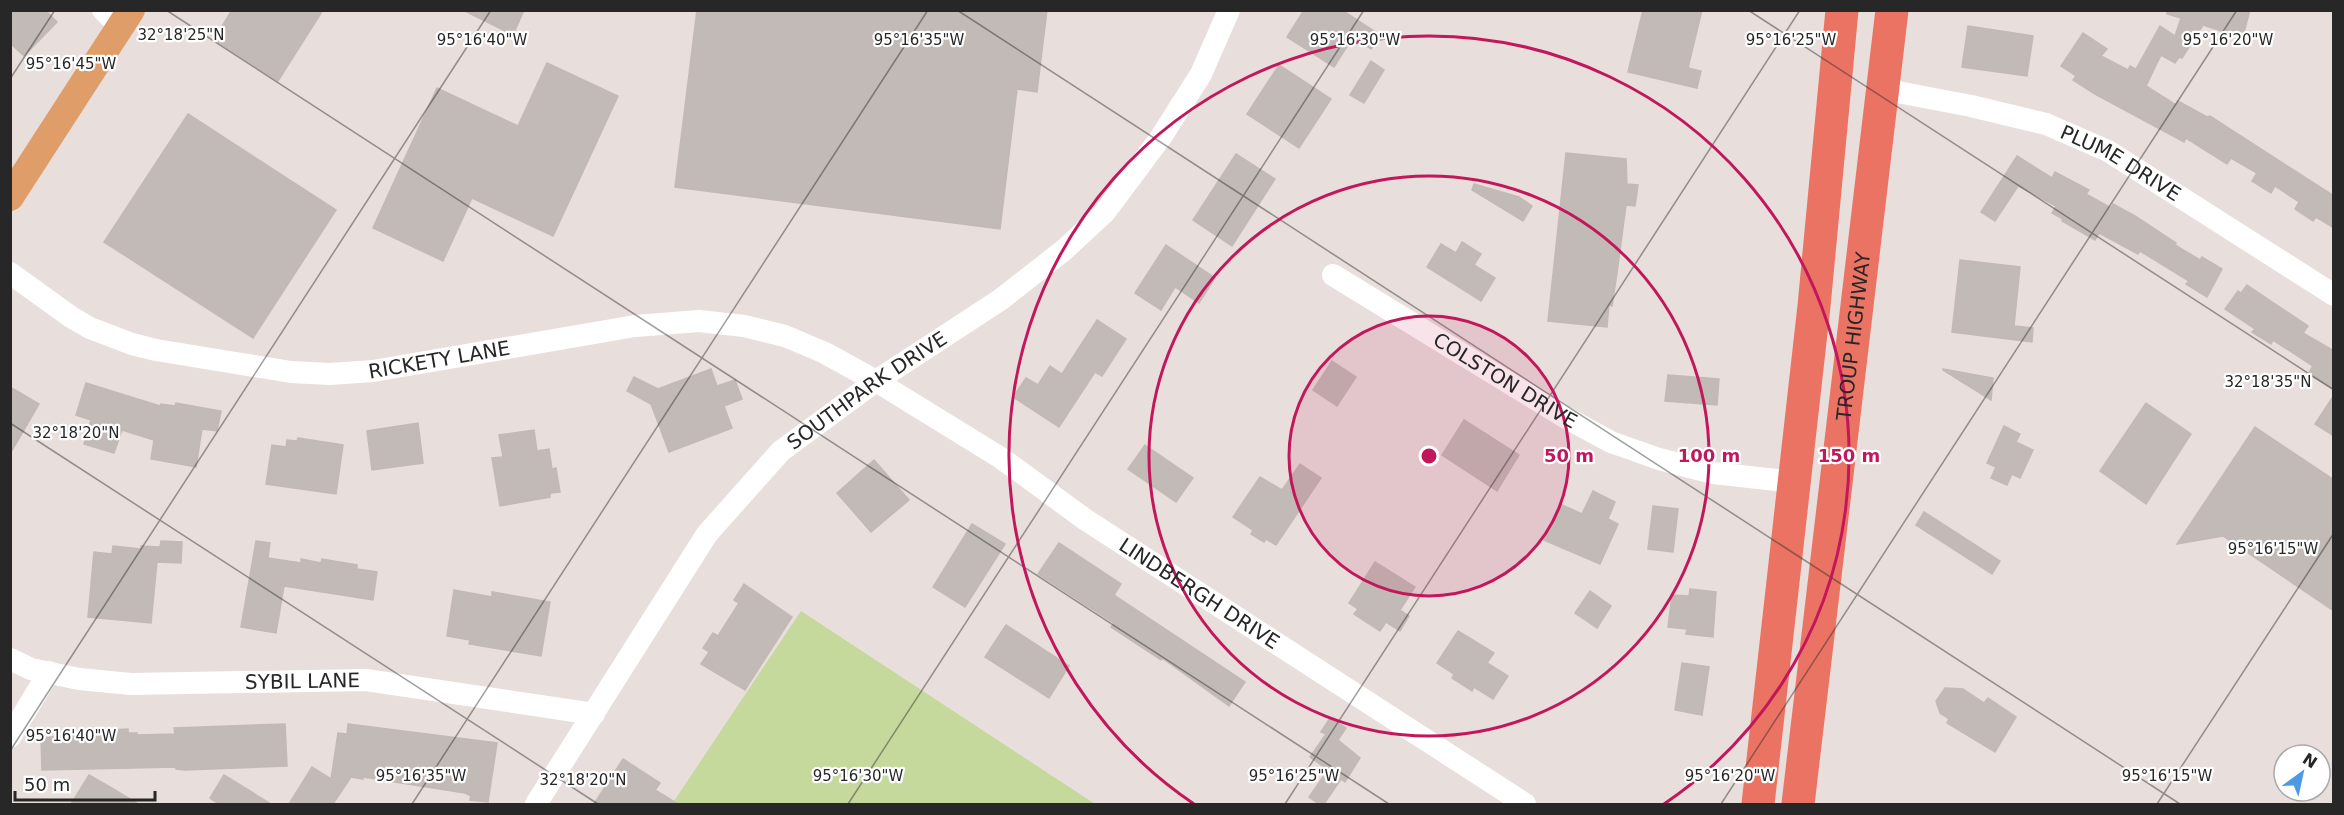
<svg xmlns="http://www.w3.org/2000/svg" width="2344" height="815" font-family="'DejaVu Sans',sans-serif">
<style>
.green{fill:#c5d99d}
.building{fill:#c1bab6;stroke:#c3b9b5;stroke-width:1.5}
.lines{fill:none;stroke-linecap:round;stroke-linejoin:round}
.minor{stroke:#fff;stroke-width:22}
.major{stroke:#df9e69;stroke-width:28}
.highway{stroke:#eb7363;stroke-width:33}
.ticks{fill:none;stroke:#272727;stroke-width:1.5;stroke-opacity:0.45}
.ring{fill:none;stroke:#c2185b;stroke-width:3}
.labels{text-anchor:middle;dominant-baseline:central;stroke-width:4.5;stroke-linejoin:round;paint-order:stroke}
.street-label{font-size:20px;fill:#272727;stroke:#fff}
.ticks-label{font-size:15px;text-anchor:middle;fill:#272727;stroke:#fff;stroke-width:4.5;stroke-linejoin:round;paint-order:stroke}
.centre{fill:#c2185b;stroke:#fff;stroke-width:3}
.ring-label{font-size:18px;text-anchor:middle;font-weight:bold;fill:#c2185b;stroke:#fff;stroke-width:4.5;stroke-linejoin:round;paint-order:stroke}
</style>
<rect width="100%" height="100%" fill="#e8dedb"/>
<polygon class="green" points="801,611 1095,804 672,804"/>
<g class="building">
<polygon points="10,10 45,10 57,22 24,56 10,43"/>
<polygon points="232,10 323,10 278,81 214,39"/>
<polygon points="463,10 524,10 513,35"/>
<polygon points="697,10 1047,10 1037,92 1017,89 1000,229 675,187"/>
<polygon points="1304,10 1342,10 1380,35 1371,49 1353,37 1334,67 1287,37"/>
<polygon points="1643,10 1702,10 1688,68 1701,71 1697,88 1628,72"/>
<polygon points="2167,10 2250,10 2244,32 2237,36 2203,25 2182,58 2179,57 2175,63 2161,55 2146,86 2176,105 2178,101 2207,117 2210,116 2334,196 2334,228 2316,217 2313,221 2295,209 2299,202 2275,186 2271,193 2252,181 2257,173 2231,158 2227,164 2186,138 2184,142 2095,94 2073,80 2076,76 2061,66 2083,33 2107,49 2101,56 2128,70 2130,66 2136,69 2160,26 2175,36 2181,18 2167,14"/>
<polygon points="1968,26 2033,36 2027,76 1962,67"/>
<polygon points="1371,61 1384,70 1364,103 1350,95"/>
<polygon points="547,63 618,96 553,236 472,198 443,261 373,228 437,88 518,126"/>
<polygon points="1279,65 1331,99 1299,148 1247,114"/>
<polygon points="188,114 336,210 253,338 104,242"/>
<polygon points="1566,153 1626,159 1627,184 1638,185 1635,206 1626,205 1617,273 1612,306 1609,305 1607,327 1548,321"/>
<polygon points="1236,154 1275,179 1232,246 1193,220"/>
<polygon points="2017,156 2052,178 2055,172 2089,190 2086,194 2111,208 2113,204 2135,216 2176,243 2175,245 2200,260 2202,257 2222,269 2207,297 2186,284 2189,281 2140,251 2138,254 2099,233 2095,240 2062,221 2063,219 2052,213 2056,206 2018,186 1995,221 1981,212"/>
<polygon points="1474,184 1519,197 1532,206 1523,221 1472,190"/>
<polygon points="1462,242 1481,254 1474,265 1495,278 1481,301 1427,267 1441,244 1456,253"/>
<polygon points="1166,245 1215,278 1199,303 1175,287 1161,310 1135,293"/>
<polygon points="1960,260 2020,267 2014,326 2033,328 2032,342 1952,332"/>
<polygon points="2247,285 2308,326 2303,333 2334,351 2334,389 2308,374 2313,366 2273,340 2271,344 2252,332 2255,329 2225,309 2238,291 2241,293"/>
<polygon points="1097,320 1126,339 1102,376 1095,372 1059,427 1013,397 1026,378 1038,385 1050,366 1062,374"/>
<polygon points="1332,361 1356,377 1337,406 1313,390"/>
<polygon points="711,369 717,386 735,380 742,399 724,406 732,428 669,452 651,404 627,391 634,377 658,389"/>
<polygon points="1943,369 1993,378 1991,400 1943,370"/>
<polygon points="1668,375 1719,379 1717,405 1665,401"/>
<polygon points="86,383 160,406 161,404 175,406 176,403 221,411 217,431 202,429 196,467 151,459 154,440 122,430 114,453 84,444 91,420 76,415"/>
<polygon points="10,387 39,404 10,454"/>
<polygon points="2334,395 2334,436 2315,424"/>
<polygon points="2146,403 2191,434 2146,504 2100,471"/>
<polygon points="1464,420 1519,455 1497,491 1442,455"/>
<polygon points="418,423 423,463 372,470 367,431"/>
<polygon points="2004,426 2020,434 2016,442 2033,450 2020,478 2012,474 2007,485 1991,478 1996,467 1987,463"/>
<polygon points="2255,427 2334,480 2334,611 2223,536 2177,544"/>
<polygon points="534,430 537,451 549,449 552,469 556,468 560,492 550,493 550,497 500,506 492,458 503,457 499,435"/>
<polygon points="298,438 343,445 336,494 266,484 272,445 286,447 287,440 297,441"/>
<polygon points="1145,445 1193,478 1176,502 1128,469"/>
<polygon points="874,460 909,500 871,532 837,493"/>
<polygon points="1300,464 1321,478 1276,545 1266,539 1264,542 1251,534 1253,530 1233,517 1260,477 1282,490"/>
<polygon points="1593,491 1615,502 1608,519 1618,524 1600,564 1544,540 1560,504 1582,514"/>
<polygon points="1653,506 1678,509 1673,552 1648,549"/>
<polygon points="1924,512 2000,561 1992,574 1916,525"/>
<polygon points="972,524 1005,544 965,607 933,587"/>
<polygon points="161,541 182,542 181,563 157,562 151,623 88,617 94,552 112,554 113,546 141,549 141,546 160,547"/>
<polygon points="256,541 270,543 268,558 301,563 301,559 321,563 322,559 357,565 357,569 377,572 373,600 284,586 276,633 241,627"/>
<polygon points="1059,543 1121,584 1114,595 1245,682 1229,706 1162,658 1161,660 1111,627 1114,623 1038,574"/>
<polygon points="1375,562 1415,587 1400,610 1409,616 1400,631 1386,622 1380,631 1354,614 1358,609 1349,603"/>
<polygon points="744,584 792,617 745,690 701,664 709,652 703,648 713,633 718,636 739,603 734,600"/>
<polygon points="1690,589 1716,592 1713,637 1686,634 1687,629 1668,627 1672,595 1689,596"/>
<polygon points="454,590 492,597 492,592 550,602 541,656 469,644 470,640 447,636"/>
<polygon points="1590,591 1611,606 1597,628 1575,613"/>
<polygon points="1006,625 1069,666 1049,698 985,657"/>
<polygon points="1458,631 1494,653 1487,663 1508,676 1493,699 1474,687 1472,691 1452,678 1454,674 1437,663"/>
<polygon points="1682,663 1709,667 1702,715 1675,710"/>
<polygon points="1945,688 1963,689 1984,703 1988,698 2016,717 1995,752 1947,723 1949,719 1940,713 1936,701"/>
<polygon points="1330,718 1346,728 1338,740 1360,758 1345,782 1341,779 1324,804 1319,804 1309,797 1328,770 1310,757 1326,734 1321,732"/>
<polygon points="285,724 287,766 185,770 176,769 176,767 42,770 41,738 92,734 91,731 128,729 128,733 137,733 137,735 175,734 174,728"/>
<polygon points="348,724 497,743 488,802 470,800 471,796 465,793 363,777 363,779 351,777 333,804 289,804 312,767 331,779 338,733 347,734"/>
<polygon points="623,759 660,783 655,790 678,804 594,804"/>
<polygon points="89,775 115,790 138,804 71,804"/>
<polygon points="224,775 271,804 219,804 210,798"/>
</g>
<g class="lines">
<g class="minor">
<polyline points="103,10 120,27"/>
<path id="s1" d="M 1882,89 L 1971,106 L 2046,124 L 2108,151 L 2334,295"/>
<path id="s2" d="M 10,273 L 71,317 L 90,328 L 132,344 L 156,350 L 291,372 L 330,374 L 373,371 L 635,326 L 699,321 L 744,326 L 785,336 L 825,353 L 876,381 L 1001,458 L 1086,520 L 1525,804"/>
<path id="s3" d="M 1333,275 L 1563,416 L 1611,442 L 1659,459 L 1713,473 L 1795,482"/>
<path id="s4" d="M 10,659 L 31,669 L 79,679 L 131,684 L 366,680 L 594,714"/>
<polyline points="10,737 49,672"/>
<path id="s5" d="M 536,804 L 707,534 L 781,451 L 876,381 L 1000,300 L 1064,250 L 1105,212 L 1161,137 L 1201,74 L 1229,10"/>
</g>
<polyline class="major" points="10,197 131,10"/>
<g class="highway">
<polyline points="1758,804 1814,306 1842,10"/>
<path id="s6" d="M 1798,804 L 1892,10"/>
</g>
</g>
<path class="ticks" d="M 166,10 L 1389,804M 957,10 L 2180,804M 1748,10 L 2334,390M 10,79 L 55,10M 10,423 L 598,804M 10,751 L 491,10M 412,804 L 928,10M 848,804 L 1364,10M 1285,804 L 1800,10M 1721,804 L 2237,10M 2157,804 L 2334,533"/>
<circle cx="1429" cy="456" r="140" fill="#c2185b" fill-opacity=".12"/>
<g class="ring">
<circle cx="1429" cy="456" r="140"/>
<circle cx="1429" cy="456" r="280"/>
<path d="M1194 804A420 420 0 1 1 1664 804"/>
</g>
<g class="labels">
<g class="street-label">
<text stroke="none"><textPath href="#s1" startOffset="252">PLUME DRIVE</textPath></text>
<text stroke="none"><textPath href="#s6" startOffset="471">TROUP HIGHWAY</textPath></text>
<text stroke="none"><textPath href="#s2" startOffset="453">RICKETY LANE</textPath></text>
<text stroke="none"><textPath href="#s3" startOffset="202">COLSTON DRIVE</textPath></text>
<text stroke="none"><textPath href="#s5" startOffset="536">SOUTHPARK DRIVE</textPath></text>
<text stroke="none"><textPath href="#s2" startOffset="1292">LINDBERGH DRIVE</textPath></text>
<text stroke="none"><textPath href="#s4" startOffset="296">SYBIL LANE</textPath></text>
</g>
</g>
<g class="ticks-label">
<text x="181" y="40">32°18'25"N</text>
<text x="482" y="45">95°16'40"W</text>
<text x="919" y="45">95°16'35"W</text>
<text x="1355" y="45">95°16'30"W</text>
<text x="1791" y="45">95°16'25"W</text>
<text x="2228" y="45">95°16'20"W</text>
<text x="71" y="69">95°16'45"W</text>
<text x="2268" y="387">32°18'35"N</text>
<text x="76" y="438">32°18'20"N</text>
<text x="2273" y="554">95°16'15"W</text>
<text x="71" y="741">95°16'40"W</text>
<text x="421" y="781">95°16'35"W</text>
<text x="858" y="781">95°16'30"W</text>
<text x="1294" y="781">95°16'25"W</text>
<text x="1730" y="781">95°16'20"W</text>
<text x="2167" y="781">95°16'15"W</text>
<text x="583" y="785">32°18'20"N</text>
</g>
<circle cx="1429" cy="456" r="9" class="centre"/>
<g class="ring-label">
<text x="1569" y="462">50 m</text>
<text x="1709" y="462">100 m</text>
<text x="1849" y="462">150 m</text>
</g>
<rect width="2344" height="815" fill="none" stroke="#272727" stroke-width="24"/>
<g transform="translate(2302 773) rotate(33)"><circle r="28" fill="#ffffff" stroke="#a9a9a9" stroke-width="1.5"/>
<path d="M0-4.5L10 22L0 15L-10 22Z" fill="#4c99e4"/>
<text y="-9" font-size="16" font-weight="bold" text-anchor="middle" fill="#272727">N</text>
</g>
<path d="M15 791v9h140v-9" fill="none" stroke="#272727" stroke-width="3"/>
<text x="24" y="791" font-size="18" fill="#272727" stroke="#ffffff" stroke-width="4.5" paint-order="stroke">50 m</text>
</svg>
